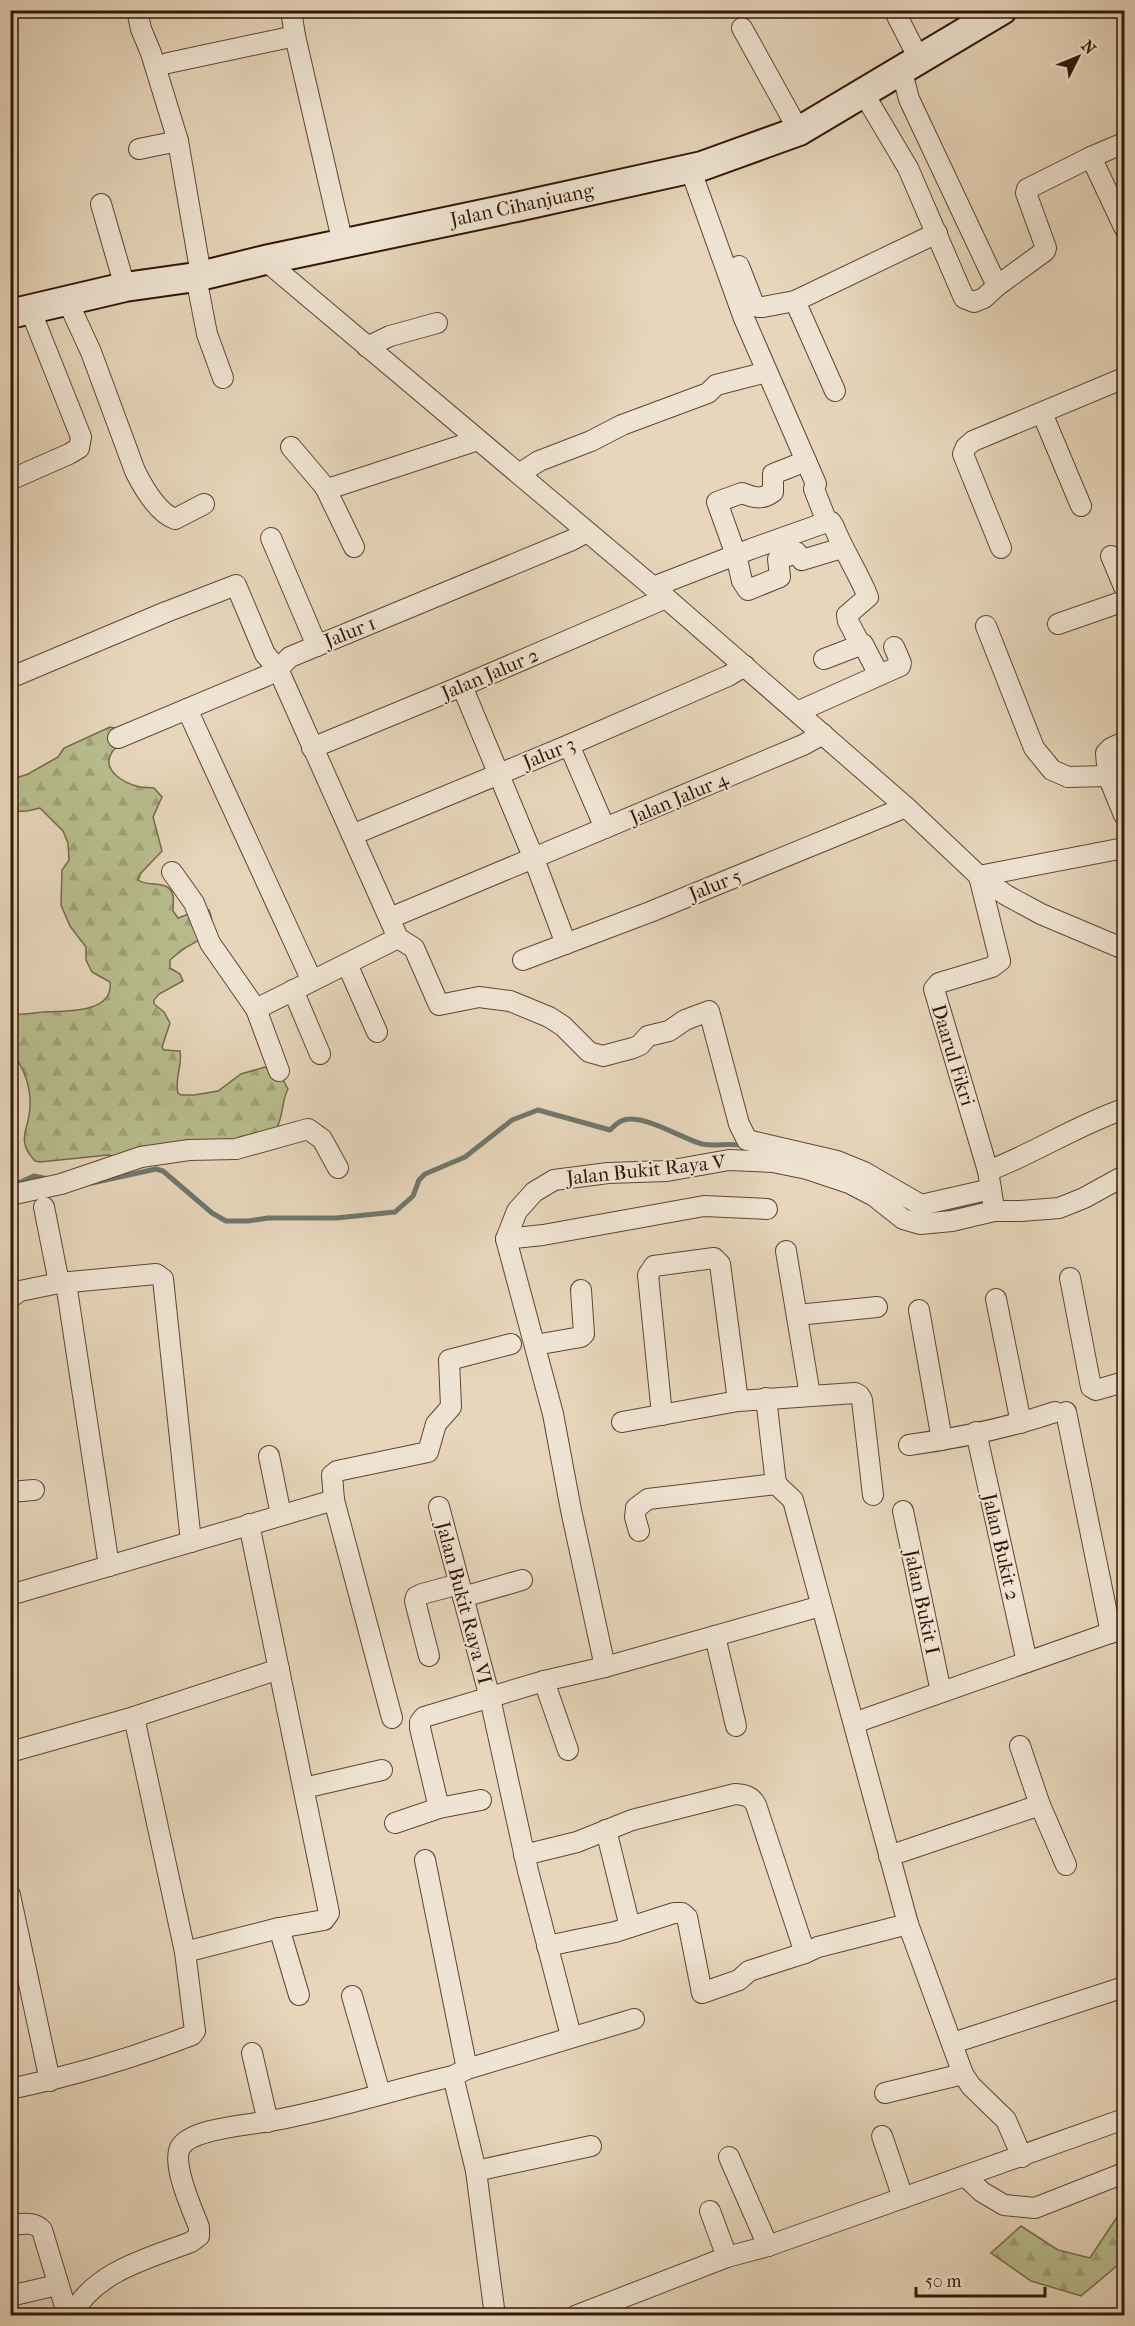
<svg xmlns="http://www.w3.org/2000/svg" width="1135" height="2326" font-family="'IM FELL French Canon',serif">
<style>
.forest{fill:url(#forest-firs);stroke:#76694a;stroke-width:1.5}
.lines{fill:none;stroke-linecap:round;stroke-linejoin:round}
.stream{stroke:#6f776c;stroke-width:5}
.street-casing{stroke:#604533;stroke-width:22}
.secondary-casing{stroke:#331506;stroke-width:32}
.street{stroke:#efe4d3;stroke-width:20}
.secondary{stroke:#efe4d3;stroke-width:28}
.labels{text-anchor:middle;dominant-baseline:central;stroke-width:4.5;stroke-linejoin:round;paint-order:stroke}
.street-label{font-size:20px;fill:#331506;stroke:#efe4d3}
</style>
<defs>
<pattern id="forest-firs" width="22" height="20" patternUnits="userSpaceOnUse" patternTransform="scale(1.5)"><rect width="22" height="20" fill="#b8bd8e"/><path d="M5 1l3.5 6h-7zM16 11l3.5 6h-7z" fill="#9fa279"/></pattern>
</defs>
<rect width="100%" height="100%" fill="#e7d6bb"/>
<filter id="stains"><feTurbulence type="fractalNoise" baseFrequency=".00333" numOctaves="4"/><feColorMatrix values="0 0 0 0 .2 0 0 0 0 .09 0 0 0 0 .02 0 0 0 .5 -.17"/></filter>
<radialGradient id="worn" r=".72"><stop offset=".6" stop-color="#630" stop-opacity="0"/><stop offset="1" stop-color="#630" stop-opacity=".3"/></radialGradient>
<g class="forest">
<path d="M 110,727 L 119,729 L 123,742 C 120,745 115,748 112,752 C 100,771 126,784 140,787 C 145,788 149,787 154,788 L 162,797 L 153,817 L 162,851 L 141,873 L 138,880 C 148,888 169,878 173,896 C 174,901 173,906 173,911 L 178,918 L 205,908 L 209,910 C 219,934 202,938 185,948 C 180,951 175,956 170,960 L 170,968 L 180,974 L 183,981 L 159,994 L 154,1000 L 154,1004 L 164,1012 L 170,1023 L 162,1047 L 164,1050 L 180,1051 C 183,1066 174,1078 178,1093 L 181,1095 L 194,1095 L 218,1091 L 241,1074 L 265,1067 L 282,1078 L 288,1089 C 281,1102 284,1116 276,1129 L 239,1137 L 231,1142 L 125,1158 L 108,1155 L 40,1162 L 35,1161 C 15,1139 29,1131 30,1107 C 31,1091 25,1064 11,1055 L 10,1013 C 21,1016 32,1013 43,1012 C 64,1011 114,1014 110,982 L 92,972 L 86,960 L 86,947 L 70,926 L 61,905 L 62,870 L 69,860 L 68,843 L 63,831 L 40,808 L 27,811 L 11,812 L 10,778 L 16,778 L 28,774 L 58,757 L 64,748 Z"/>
<polygon points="1124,2210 1124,2260 1081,2296 1031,2281 991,2253 1021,2226 1058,2250 1090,2258 1121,2211"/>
</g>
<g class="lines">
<g class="stream">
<path d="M 92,1183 L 156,1169 L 163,1171 L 212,1213 L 226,1221 L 248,1221 L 268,1218 L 336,1218 L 395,1212 L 413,1196 L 419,1180 L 425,1174 L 465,1157 L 512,1120 L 538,1110 L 610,1130 C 613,1127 617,1123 621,1121 C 640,1111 682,1139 702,1144 C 717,1147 730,1142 744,1146"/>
<polyline points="14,1185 34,1176 48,1179"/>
<polyline points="937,1214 989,1202"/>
</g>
<g class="street-casing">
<g id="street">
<polyline points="137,10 141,29 151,53 178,141 201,275"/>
<polyline points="291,10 295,36 343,244"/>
<polyline points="894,10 920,61"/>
<polyline points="742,28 799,131"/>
<polyline points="168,63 295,36"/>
<polyline points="902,72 909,99 997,286"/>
<polyline points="864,94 908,168 964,298 974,302 984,298 997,286 1045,251 1046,248 1026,193 1027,189 1091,157 1124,143"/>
<polyline points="139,149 178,141"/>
<polyline points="1091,157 1124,227"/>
<path d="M 690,168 L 743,316 L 816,484 L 814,489 L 827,522 L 831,522 L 834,527 C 844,552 858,572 868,597 L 847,615 L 848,621 L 860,644"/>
<polyline points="101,204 125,287"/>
<polyline points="265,260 666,598 906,807 979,876 1006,895 1041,914 1124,949"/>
<polyline points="739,266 753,302 758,307 763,307 795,301 937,233"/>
<polyline points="196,277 207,334 223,378"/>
<polyline points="795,301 835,391"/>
<path d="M 68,302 L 91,352 L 135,471 C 143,487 158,513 175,519 L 204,504"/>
<polyline points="367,347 390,336 437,323"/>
<polyline points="1042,413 1081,506"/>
<polyline points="291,447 325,487 331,488 478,440"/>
<path d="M 806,461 L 773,474 L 773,492 C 762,500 754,498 742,493 L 717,502 L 736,555 L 742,581 L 748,590 L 780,577 L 778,559 L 797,553 L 802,560 L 842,548"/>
<polyline points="519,474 539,461 591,441 622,425 708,393 716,385 767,372"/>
<polyline points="10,480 69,454 79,448 81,437 30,309"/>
<polyline points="325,487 354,547"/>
<polyline points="271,538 317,646"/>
<polyline points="1001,548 963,454 966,447 973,441 1124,378"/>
<polyline points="1111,556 1124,587"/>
<polyline points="653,587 751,549 827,522"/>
<polyline points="1058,624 1124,601"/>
<polyline points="986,626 1034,748 1052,770 1068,777 1108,776"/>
<polyline points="824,659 863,644 879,675"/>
<polyline points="12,677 166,612 236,585 265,654 278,669 398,938 256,1009"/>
<polyline points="462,686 534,859 566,944"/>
<polyline points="187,709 312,981"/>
<polyline points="797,712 900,666 901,663 894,647"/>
<polyline points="118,738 266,676 278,669 290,657 572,540 587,532"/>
<polyline points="1124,742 1111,748 1106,753 1108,776 1124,815"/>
<polyline points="569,745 605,828"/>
<polyline points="312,748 462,686 666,598"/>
<polyline points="352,835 569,745 728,676 745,666"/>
<polyline points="172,872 194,903 210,943 256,1009 279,1071"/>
<polyline points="979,876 1000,961 992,967 939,983 934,989 988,1171 993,1202"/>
<polyline points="979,876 1124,848"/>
<polyline points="390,918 803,745 823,734"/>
<polyline points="398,938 414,948 439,1005 479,997 510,1001 549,1017 563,1026 589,1052 603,1056 633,1048 640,1045 648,1036 669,1031 685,1020 709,1011 739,1124 747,1140 837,1161 864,1172 921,1205 991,1189"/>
<polyline points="523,960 650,912 906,807"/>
<polyline points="347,964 377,1032"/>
<polyline points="293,990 320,1054"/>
<path d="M 988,1171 C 1035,1153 1077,1125 1124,1109"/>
<polyline points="10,1195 61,1184 141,1157 189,1150 236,1149 308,1129 322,1139 338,1168"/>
<polyline points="506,1239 543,1235 704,1206 767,1209"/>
<polyline points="786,1251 810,1395"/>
<polyline points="1070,1278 1091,1387 1096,1390 1124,1382"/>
<polyline points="59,1283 156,1274 163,1279 191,1542"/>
<polyline points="66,1283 109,1566"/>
<polyline points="10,1298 20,1291 59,1283 44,1207"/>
<polyline points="996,1299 1021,1423"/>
<polyline points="919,1310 942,1440"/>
<polyline points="797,1315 877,1307"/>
<polyline points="535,1345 581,1337 584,1334 581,1290"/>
<polyline points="766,1398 776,1484"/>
<polyline points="1066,1412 1111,1633"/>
<polyline points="662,1415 648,1275 654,1266 714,1258 720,1264 738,1401"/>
<polyline points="622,1422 738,1401 855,1393 859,1395 862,1400 873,1495"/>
<polyline points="976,1432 1027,1662"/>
<path d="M 909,1445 C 959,1438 1008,1428 1055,1412"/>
<polyline points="269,1456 281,1515"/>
<polyline points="10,1492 34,1490"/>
<polyline points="439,1507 490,1698 528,1871 571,2036"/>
<polyline points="903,1511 941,1692"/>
<polyline points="639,1531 635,1517 636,1508 648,1499 776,1484 793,1500 908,1924 963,2074 971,2086 1006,2120 1022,2157"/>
<polyline points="10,1595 334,1500"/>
<polyline points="463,1597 522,1580"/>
<polyline points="715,1636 736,1726"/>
<polyline points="429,1656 415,1601 416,1597 422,1594 459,1584"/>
<polyline points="605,1667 571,1510 553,1414 506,1239 517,1211 534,1192 554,1180 608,1173 667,1171 729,1160 773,1162 807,1169 849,1183 874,1196 903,1219 920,1224 952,1221 994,1211 1021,1211 1059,1208 1084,1198 1124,1176"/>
<polyline points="544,1681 568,1750"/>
<polyline points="392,1718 334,1500 332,1475 337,1471 428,1452 436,1424 451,1407 449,1360 511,1344"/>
<polyline points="854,1723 1124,1628"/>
<polyline points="1020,1746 1040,1805"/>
<polyline points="10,1752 134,1717 279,1669"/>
<polyline points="304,1788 382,1770"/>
<polyline points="439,1808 481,1800"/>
<polyline points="395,1823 439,1808 420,1728 420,1722 424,1717 544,1681 605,1667 821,1606"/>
<polyline points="606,1830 630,1927"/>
<path d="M 524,1855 L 577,1842 L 632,1820 L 735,1794 C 746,1795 751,1796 756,1805 L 805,1953 L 818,1947 L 908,1924"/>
<polyline points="889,1856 1040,1805 1066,1865"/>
<polyline points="425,1860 467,2069"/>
<polyline points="10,1895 50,2081"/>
<polyline points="279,1928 299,1995"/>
<polyline points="547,1946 615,1932 674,1913 682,1913 687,1917 702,1993 739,1980 749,1971 805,1953"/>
<polyline points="185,1952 279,1928 324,1920 329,1913 249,1524"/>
<polyline points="352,1996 380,2093"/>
<polyline points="953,2043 1124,1987"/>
<polyline points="252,2053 268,2122"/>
<polyline points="453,2076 476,2171 495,2316"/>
<path d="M 10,2089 C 72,2076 133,2058 192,2035 L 195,2031 L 185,1952 L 134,1717"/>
<polyline points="885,2093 963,2074"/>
<polyline points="882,2136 903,2198"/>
<polyline points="729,2157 768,2246"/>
<polyline points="476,2171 591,2146"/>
<polyline points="965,2176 982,2192 1004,2205 1035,2208 1124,2173"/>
<polyline points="710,2211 727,2257"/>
<path d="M 10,2225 C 21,2224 34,2221 42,2230 L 68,2316"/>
<polyline points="10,2296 57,2285"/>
<path d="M 71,2316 C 95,2271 147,2259 191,2242 L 199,2236 L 199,2227 C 192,2209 172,2166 180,2148 C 190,2128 250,2125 270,2121 C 332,2110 392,2090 453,2076 L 467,2069 L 634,2019"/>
<polyline points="575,2316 727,2257 768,2246 1124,2119"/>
</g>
</g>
<g class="secondary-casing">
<polyline id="secondary" points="10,314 125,287 196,277 265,260 521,206 702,166 799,131 1002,10"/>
</g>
<use href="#street" class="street"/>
<use href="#secondary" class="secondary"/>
</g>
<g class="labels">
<g class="street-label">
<text transform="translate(522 205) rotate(-12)">Jalan Cihanjuang</text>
<text transform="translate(350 632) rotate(-22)">Jalur 1</text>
<text transform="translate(490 674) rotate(-23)">Jalan Jalur 2</text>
<text transform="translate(549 753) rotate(-22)">Jalur 3</text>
<text transform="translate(679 798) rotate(-23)">Jalan Jalur 4</text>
<text transform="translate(715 885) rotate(-22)">Jalur 5</text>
<text transform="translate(953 1055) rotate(73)">Daarul Fikri</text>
<text transform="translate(646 1170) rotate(-6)">Jalan Bukit Raya V</text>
<text transform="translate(1001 1547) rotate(77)">Jalan Bukit 2</text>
<text transform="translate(922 1602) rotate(78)">Jalan Bukit I</text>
<text transform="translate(464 1603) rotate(75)">Jalan Bukit Raya VI</text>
</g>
</g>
<rect width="1135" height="2326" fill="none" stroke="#e7d6bb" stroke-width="36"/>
<rect x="12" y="12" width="1111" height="2302" fill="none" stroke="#331506" stroke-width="3"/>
<rect x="18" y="18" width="1099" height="2290" fill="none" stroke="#331506" stroke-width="1.5"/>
<g transform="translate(1078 57) rotate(47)" stroke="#efe4d3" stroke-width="4.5" paint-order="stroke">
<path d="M0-4.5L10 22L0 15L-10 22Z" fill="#331506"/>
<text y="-9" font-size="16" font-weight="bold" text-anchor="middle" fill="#331506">N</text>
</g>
<path d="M916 2287v9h129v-9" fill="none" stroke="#331506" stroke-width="3"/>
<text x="925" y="2287" font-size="18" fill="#331506" stroke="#efe4d3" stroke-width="4.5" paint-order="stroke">50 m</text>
<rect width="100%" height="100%" filter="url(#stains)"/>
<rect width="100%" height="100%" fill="url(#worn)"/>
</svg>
